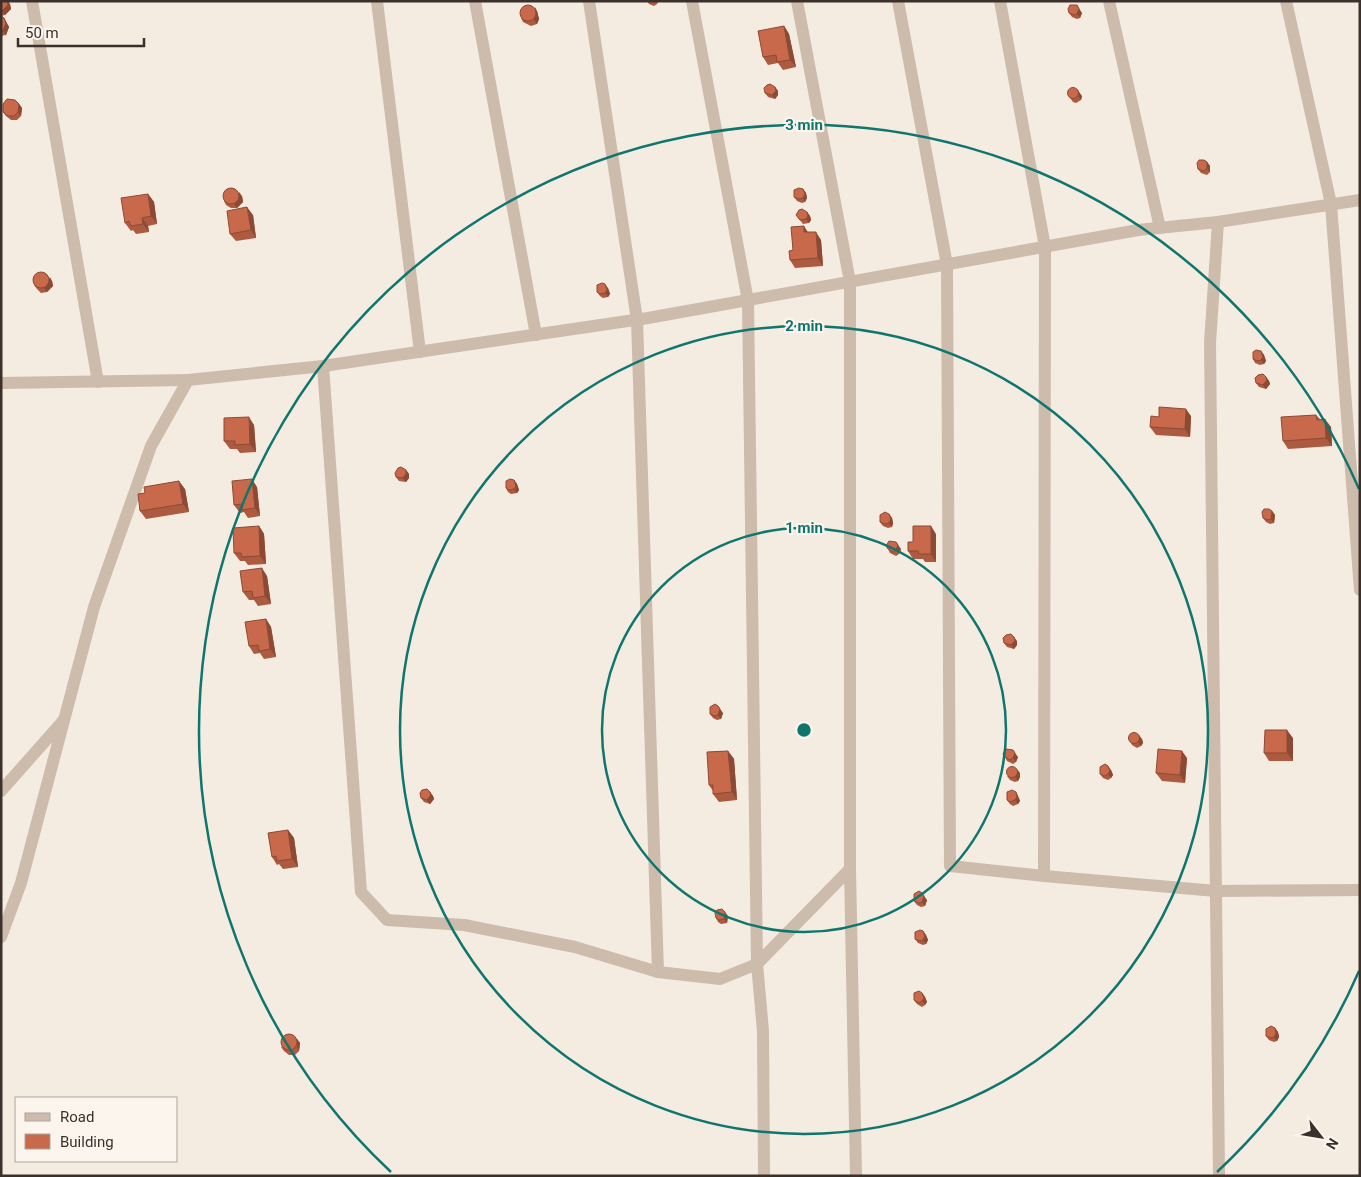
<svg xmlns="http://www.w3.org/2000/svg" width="1361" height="1177" font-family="Roboto,sans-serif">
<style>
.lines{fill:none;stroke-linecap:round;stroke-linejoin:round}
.minor{stroke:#cdbbac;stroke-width:12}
.wall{fill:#ac5a40}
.shaded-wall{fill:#8c4a34}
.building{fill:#c8694b;stroke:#8c4a34}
.ring{fill:none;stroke:#0f766e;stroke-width:2.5}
.centre{fill:#0f766e;stroke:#fbf5ee;stroke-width:2.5}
.ring-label{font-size:15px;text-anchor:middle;font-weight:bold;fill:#0f766e;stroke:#fbf5ee;stroke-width:4.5;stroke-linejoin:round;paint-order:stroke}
</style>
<rect width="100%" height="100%" fill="#f4ebe1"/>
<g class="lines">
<g class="minor">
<polyline points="32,1 98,382"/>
<polyline points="377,1 420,352"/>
<polyline points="475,1 536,335"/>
<polyline points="589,1 637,320 658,972"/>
<polyline points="692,1 748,301 757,964 763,1031 764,1176"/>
<polyline points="797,1 850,282 850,869 856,1176"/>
<polyline points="898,1 947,265 950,866 1044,876 1216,891 1360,890"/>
<polyline points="1000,1 1045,247 1044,876"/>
<polyline points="1109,1 1160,228"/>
<polyline points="1286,1 1331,204 1360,590"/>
<polyline points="1218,222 1210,343 1219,1176"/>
<polyline points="323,366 361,892 387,920 464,925 575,947 658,972 720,979 757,964 850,869"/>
<polyline points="1,383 188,380"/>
<polyline points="1,791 63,721"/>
<polyline points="1,937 21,883 94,607 151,446 188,380 323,366 648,318 1138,230 1218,222 1360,200"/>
</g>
</g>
<g class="wall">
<polygon points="1,1 10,4 11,9 5,15 1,16"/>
<polygon points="647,1 659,1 657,4 654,6 649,4"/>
<polygon points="537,11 539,19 537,24 531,26 523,22 521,18"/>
<polygon points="1069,13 1082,13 1080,18 1077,19 1072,17"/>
<polygon points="1,16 4,18 9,27 6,35 1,36"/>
<polygon points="784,26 789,34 796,67 783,70 778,63 768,65 763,57"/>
<polygon points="775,87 778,91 778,95 775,99 768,97 765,93"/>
<polygon points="1068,95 1082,96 1081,100 1076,103 1073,102"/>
<polygon points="19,104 22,108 21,116 17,120 11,120 6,116 3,112"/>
<polygon points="1207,162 1210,166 1210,172 1207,175 1201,173 1198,169"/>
<polygon points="803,189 806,193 807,198 805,202 802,203 797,201 794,197"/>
<polygon points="148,194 154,202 157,224 148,226 149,232 136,234 133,230 131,231 125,223"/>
<polygon points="242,196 243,202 237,208 231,208 226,205 224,201"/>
<polygon points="807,212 810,216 811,220 809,223 803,224 796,215"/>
<polygon points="253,215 256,238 236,241 230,234"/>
<polygon points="808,232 821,240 823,266 795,268 790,260 793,250"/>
<polygon points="52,281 53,286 47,292 41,293 37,289 34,285"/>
<polygon points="608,288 610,294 608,297 603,298 600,296 597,292"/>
<polygon points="1261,351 1264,355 1266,361 1264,364 1260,365 1255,363 1253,359"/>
<polygon points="1266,377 1269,381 1270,384 1266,389 1259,387 1256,383"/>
<polygon points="1316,415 1320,419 1331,427 1332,446 1288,449 1283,441"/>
<polygon points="1191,416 1190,437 1156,435 1150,427"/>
<polygon points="254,425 256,452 240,453 237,449 230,449 224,441"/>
<polygon points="406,470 409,474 409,478 406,482 399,481 396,477"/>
<polygon points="514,480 517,484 519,490 517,493 511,494 508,492 506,488"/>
<polygon points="257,487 260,516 248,518 244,512 240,513 234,505"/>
<polygon points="185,489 189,512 146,519 140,511 145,493"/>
<polygon points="1272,511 1275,515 1274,523 1270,524 1266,522 1263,518"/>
<polygon points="889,514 892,518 893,523 892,527 888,528 883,526 880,522"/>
<polygon points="259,526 264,534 266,564 248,565 245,561 240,561 234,553"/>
<polygon points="936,534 936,562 925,562 923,559 913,559 908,551 913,542"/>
<polygon points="888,549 901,549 899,554 896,556 890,553"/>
<polygon points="267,576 271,604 258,606 254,600 249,600 243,592"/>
<polygon points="266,619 271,627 276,657 264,659 260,653 254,654 249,646"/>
<polygon points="1017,641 1017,645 1014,649 1007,647 1004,643"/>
<polygon points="723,713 721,719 717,720 713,718 710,714"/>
<polygon points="1293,738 1293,761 1269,761 1264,753"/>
<polygon points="1142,739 1143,743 1141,746 1137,748 1132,745 1130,741"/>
<polygon points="728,751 734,759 737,800 719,802 713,794 713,791 709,785"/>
<polygon points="1005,757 1018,757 1016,762 1013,764 1007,761"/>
<polygon points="1187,758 1185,783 1162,781 1156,773"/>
<polygon points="1111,770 1113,775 1111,778 1108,780 1103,778 1100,774"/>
<polygon points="1020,773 1020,777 1018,781 1015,782 1010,780 1007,776"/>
<polygon points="430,792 433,796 434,799 430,804 424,802 421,798"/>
<polygon points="1016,792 1018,796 1020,801 1018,804 1013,806 1010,804 1007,800"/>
<polygon points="288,830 294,838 298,867 283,869 279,864 277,865 272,857"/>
<polygon points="927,900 925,906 921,907 917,905 914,901"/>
<polygon points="728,916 727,923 721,924 718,922 716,918"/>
<polygon points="923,931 926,935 928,940 926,944 923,945 918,943 915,939"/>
<polygon points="922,993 925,997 927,1002 925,1005 922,1007 917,1004 914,1000"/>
<polygon points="1275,1028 1278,1032 1279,1037 1277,1041 1274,1042 1269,1040 1266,1036"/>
<polygon points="297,1039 300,1043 299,1051 295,1055 289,1055 284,1051 281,1047"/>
</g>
<g class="shaded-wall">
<polygon points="7,1 8,1 10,4 11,9 5,15 2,11"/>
<polygon points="1077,5 1082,13 1080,18 1077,14"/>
<polygon points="535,7 537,11 539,19 537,24 534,20"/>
<polygon points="4,18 9,27 6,35 3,31"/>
<polygon points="784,26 789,34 796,67 790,60"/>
<polygon points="775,87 778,91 778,95 775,99 772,95"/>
<polygon points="1077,89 1082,96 1081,100 1078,96"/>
<polygon points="19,104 22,108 21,116 18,112"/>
<polygon points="1207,162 1210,166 1210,172 1207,168"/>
<polygon points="803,189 806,193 807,198 805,202 803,198"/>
<polygon points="239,192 242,196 243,202 237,208 234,204"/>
<polygon points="148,194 154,202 157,224 151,216"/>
<polygon points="247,207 253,215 256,238 251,230"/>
<polygon points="807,212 810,216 811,220 809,223 806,219"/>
<polygon points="142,218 148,226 149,232 143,224"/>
<polygon points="804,226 809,234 804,232"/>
<polygon points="816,232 821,240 823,266 818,258"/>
<polygon points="50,277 52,281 53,286 47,292 44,288"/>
<polygon points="605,284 608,288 610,294 608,297 605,293"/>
<polygon points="1261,351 1264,355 1266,361 1264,364 1261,360"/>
<polygon points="1266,377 1269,381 1270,384 1266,389 1263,385"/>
<polygon points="1186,409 1191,416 1190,437 1185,429"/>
<polygon points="249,417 254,425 256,452 250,444"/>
<polygon points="1325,419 1331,427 1332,446 1326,438"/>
<polygon points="406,470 409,474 409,478 406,482 403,478"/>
<polygon points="252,479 257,487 260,516 255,508"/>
<polygon points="514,480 517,484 519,490 517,493 514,489"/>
<polygon points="179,481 185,489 189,512 183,504"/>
<polygon points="1272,511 1275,515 1274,523 1271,519"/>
<polygon points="889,514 892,518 893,523 892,527 889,523"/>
<polygon points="259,526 264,534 266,564 260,556"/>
<polygon points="931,526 936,534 936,562 931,554"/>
<polygon points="896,542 901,549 899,554 896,550"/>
<polygon points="262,568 267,576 271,604 265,596"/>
<polygon points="266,619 271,627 276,657 270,649"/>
<polygon points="1014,637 1017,641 1017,645 1014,649 1011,645"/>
<polygon points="718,706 723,713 721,719 718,715"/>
<polygon points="1287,730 1293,738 1293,761 1287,753"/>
<polygon points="1139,735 1142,739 1143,743 1141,746 1138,742"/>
<polygon points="1013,750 1018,757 1016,762 1013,758"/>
<polygon points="728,751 734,759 737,800 732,792"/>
<polygon points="1182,751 1187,758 1185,783 1180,775"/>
<polygon points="1108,766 1111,770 1113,775 1111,778 1108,774"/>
<polygon points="1017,769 1020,773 1020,777 1018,781 1015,777"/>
<polygon points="430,792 433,796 434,799 430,804 427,800"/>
<polygon points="1016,792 1018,796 1020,801 1018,804 1015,800"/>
<polygon points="288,830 294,838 298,867 292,859"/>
<polygon points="922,893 927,900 925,906 922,902"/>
<polygon points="725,912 728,916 727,923 724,919"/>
<polygon points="923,931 926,935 928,940 926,944 923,940"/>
<polygon points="922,993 925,997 927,1002 925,1005 922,1001"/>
<polygon points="1275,1028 1278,1032 1279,1037 1277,1041 1274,1037"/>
<polygon points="297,1039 300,1043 299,1051 297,1047"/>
</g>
<g class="building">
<polygon points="1,1 7,1 8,5 2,11 1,11"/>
<circle cx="528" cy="13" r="8"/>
<polygon points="1070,5 1077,5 1079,9 1077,14 1074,15 1069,13 1068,9"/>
<polygon points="1,16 4,18 6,23 3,31 1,31"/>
<polygon points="784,26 790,60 777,62 776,55 763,57 758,31"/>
<polygon points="770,84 775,87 776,91 772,95 765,93 764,88 767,85"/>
<circle cx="1073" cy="93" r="5.5"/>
<polygon points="7,99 15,100 19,104 18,112 14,116 8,116 3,112 3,104"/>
<polygon points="1199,160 1204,160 1207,162 1207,168 1204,171 1198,169 1197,163"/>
<circle cx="231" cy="196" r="8"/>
<polygon points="799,188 803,189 805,194 803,198 799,199 794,197 794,190"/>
<polygon points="148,194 151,216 142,218 143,224 131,226 129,221 125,223 121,198"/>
<polygon points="247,207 251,230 230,234 227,211"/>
<polygon points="802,209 807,212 808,216 806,219 800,220 796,215 799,210"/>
<polygon points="804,226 804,232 816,232 818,258 790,260 789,251 793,250 791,227"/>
<circle cx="41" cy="280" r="8"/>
<polygon points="602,283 605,284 607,290 605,293 600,294 597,292 597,285"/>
<polygon points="1256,350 1261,351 1263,357 1261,360 1258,361 1253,359 1253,352"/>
<polygon points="1263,374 1266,377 1267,380 1263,385 1256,383 1255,378 1258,375"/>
<polygon points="1159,407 1186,409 1185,429 1150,427 1151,416 1159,417"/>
<polygon points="1316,415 1317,420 1325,419 1326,438 1283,441 1281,417"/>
<polygon points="249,417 250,444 235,445 235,441 224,441 224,418"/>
<polygon points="401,467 406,470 406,474 403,478 396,477 395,473 398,468"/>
<polygon points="252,479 255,508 242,510 242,504 234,505 232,481"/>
<polygon points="510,479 514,480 516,486 514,489 509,490 506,488 506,481"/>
<polygon points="179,481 183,504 140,511 138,494 145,493 144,487"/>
<polygon points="1264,509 1269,509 1272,511 1271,519 1268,520 1263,518 1262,512"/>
<polygon points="885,512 889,514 891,519 889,523 885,524 880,522 880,515"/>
<polygon points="259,526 260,556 242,557 241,553 234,553 233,528"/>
<polygon points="913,526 931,526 931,554 919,554 918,551 908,551 908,542 913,542"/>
<polygon points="889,541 896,542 898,545 896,550 893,552 888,549 886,546"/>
<polygon points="262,568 265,596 253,598 252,591 243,592 240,571"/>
<polygon points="266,619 270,649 259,651 258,645 249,646 245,622"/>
<polygon points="1011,634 1014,637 1015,641 1011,645 1004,643 1003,638 1006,635"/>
<polygon points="715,704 718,706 720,709 718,715 715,716 710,714 710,707"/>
<polygon points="1265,730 1287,730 1287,753 1264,753"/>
<circle cx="1134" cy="738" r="5.5"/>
<polygon points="1006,749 1013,750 1015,753 1013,758 1010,760 1005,757 1003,754"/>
<polygon points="1158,749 1182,751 1180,775 1156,773"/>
<polygon points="728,751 732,792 713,794 713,785 709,785 707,752"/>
<polygon points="1105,764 1108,766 1110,771 1108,774 1105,776 1100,774 1100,767"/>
<circle cx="1012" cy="772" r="5.5"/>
<polygon points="427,789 430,792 431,795 427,800 421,798 420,793 422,790"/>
<polygon points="1012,790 1016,792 1017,797 1015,800 1010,802 1007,800 1007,792"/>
<polygon points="288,830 292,859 277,861 276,856 272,857 268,833"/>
<polygon points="919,891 922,893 924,896 922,902 919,903 914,901 914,894"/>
<polygon points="722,909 725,912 724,919 719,920 716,918 715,913 717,910"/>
<polygon points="920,930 923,931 925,936 923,940 920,941 915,939 915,932"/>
<polygon points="919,991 922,993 924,998 922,1001 919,1003 914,1000 914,993"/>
<polygon points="1271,1026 1275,1028 1276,1033 1274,1037 1271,1038 1266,1036 1266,1029"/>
<circle cx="289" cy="1042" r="8"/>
</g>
<g class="ring">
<circle cx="804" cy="730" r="202"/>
<circle cx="804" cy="730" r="404"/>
<path d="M1359 971A605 605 0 0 1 1217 1172M391 1172A605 605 0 1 1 1359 489"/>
</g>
<circle cx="804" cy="730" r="8" class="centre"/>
<g class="ring-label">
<text x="804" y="130">3 min</text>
<text x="804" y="331">2 min</text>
<text x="804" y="533">1 min</text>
</g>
<rect width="1361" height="1177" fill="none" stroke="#3b302b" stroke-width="5"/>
<rect x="15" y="1097" width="162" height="65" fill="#fbf5ee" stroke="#aea6a0"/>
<rect x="25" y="1113" width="25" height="8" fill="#cdbbac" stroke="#aea6a0"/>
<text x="60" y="1122" font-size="15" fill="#3b302b">Road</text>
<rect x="25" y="1134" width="25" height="15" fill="#c8694b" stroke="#aea6a0"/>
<text x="60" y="1147" font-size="15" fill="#3b302b">Building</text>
<g transform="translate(1321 1137) rotate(121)" stroke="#fbf5ee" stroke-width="4" paint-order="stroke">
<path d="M0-4L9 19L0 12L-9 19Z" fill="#3b302b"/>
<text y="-8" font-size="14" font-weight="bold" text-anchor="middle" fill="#3b302b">N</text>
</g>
<path d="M18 38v8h126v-8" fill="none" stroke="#3b302b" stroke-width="2.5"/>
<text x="25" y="38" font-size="15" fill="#3b302b" stroke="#fbf5ee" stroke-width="4" paint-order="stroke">50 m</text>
</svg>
